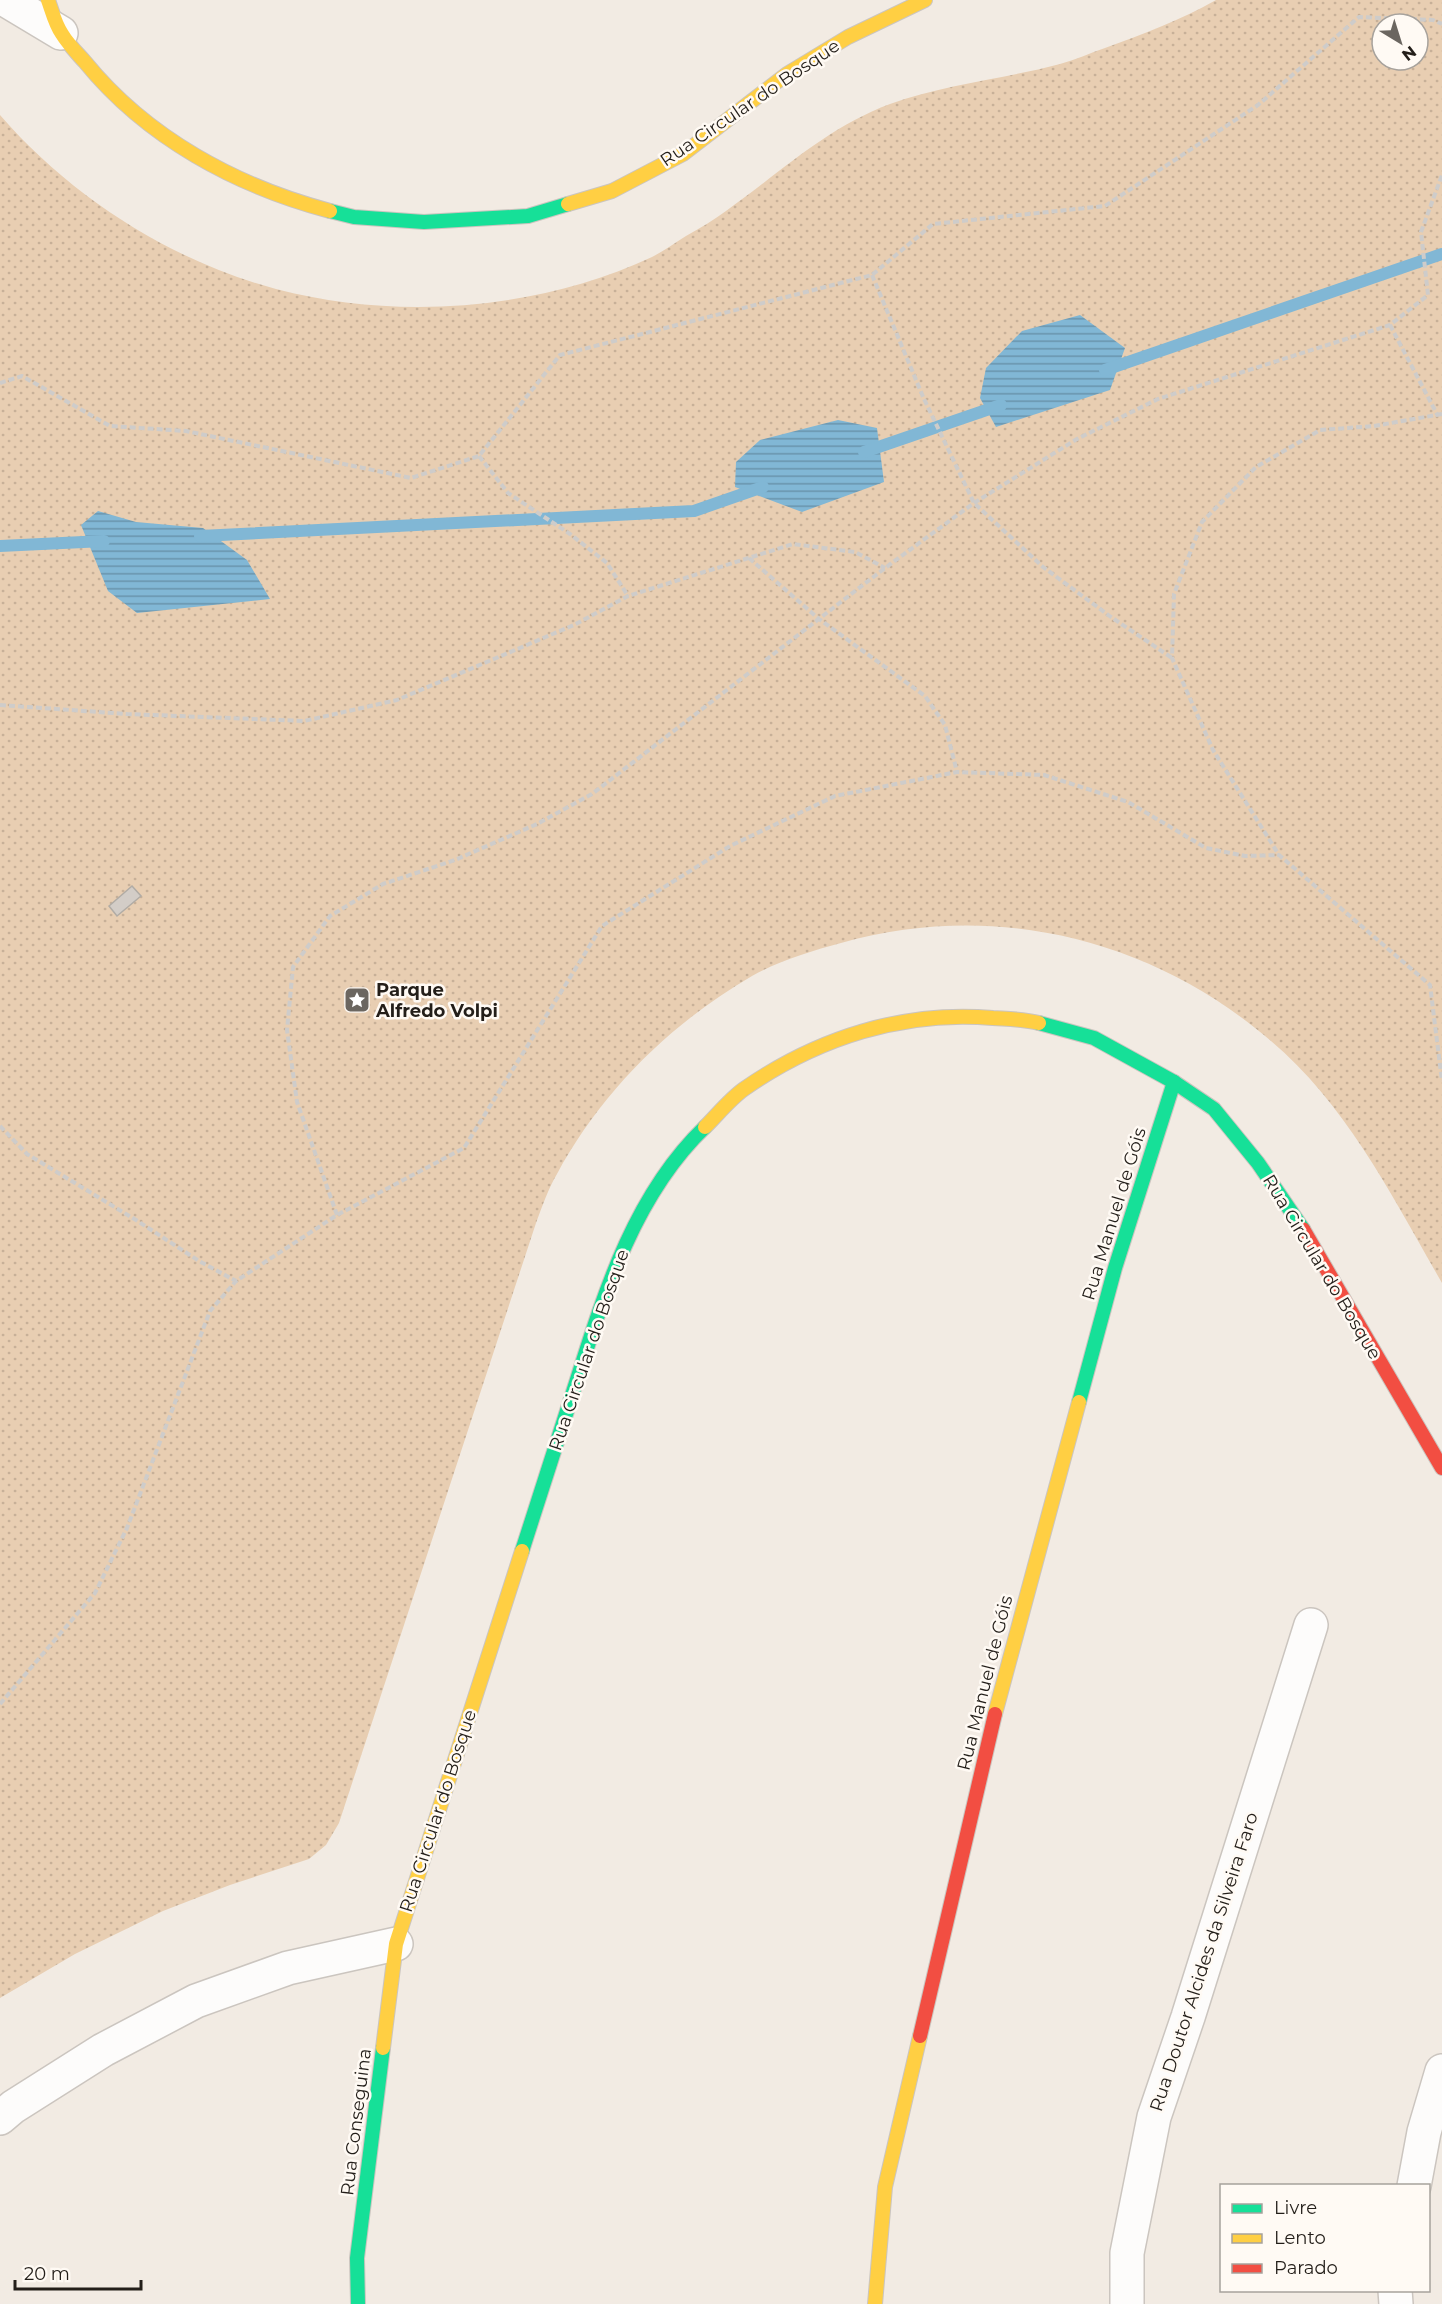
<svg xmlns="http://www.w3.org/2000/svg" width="1442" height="2304" font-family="Montserrat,sans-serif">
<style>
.park{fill:url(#park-dots);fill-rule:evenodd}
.water{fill:url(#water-rules)}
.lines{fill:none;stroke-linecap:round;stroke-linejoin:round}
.stream{stroke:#81b7d5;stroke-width:12}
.building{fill:#d3cdc7;stroke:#b1aca5;stroke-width:1.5}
.street-casing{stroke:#cbc5bf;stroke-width:36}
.fast-casing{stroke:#cbc5bf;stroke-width:16}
.slow-casing{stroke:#cbc5bf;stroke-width:16}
.jam-casing{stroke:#cbc5bf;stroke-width:16}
.path{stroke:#ceccca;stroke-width:4;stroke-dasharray:6 3;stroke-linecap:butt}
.street{stroke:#fdfcfb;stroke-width:33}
.fast{stroke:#16e098;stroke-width:14}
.slow{stroke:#ffcf43;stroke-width:14}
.jam{stroke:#f24e42;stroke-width:14}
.labels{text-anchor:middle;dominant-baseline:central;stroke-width:5;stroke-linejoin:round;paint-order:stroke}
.street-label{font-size:18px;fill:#231e19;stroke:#fffaf4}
.poi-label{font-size:18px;font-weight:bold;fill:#231e19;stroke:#fffaf4;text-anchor:start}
</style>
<defs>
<pattern id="park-dots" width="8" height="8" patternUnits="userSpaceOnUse" patternTransform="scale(1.5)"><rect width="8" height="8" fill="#e8ceb2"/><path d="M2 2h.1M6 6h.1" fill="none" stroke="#c7b098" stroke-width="1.8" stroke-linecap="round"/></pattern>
<pattern id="water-rules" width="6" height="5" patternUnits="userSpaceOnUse" patternTransform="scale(1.5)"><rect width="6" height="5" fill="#81b7d5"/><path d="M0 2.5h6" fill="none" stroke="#6994ac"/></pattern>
</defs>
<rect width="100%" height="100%" fill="#f2ebe3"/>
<path class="park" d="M 1216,0 L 1442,0 L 1442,1283 C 1393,1198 1347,1105 1271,1041 C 1151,938 994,900 841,943 C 811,951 779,961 752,976 C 671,1023 601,1092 557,1174 C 548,1189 542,1207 536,1223 L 339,1823 L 326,1845 L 309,1859 L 230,1885 L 163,1911 L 75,1954 L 0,1998 L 0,115 C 71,197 171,261 276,289 C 398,321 538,310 652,257 C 664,251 675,243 686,236 C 700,228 714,220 726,211 C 781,172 826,128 890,104 C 945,84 1004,79 1060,64 C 1075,60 1090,53 1105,48 C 1143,34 1181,20 1216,0 ZM 1382,24 L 1418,24 L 1418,60 L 1382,60 Z"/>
<g class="water">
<polygon points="1080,315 1125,348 1110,390 996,427 980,398 986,368 1022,331"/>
<polygon points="838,420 877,428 884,482 802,512 735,487 736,462 760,440"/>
<polygon points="98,511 136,522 203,528 247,560 270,599 137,613 108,591 81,525"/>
</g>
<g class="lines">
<g class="stream">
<polyline points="1105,370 1442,254"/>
<polyline points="864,452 1001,405"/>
<polyline points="200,536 694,511 763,487"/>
<polyline points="0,546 104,541"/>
</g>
</g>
<polygon class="building" points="132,886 141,896 117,916 109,906"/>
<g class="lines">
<g class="street-casing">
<g id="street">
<polyline points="6,0 61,33"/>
<polyline points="0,2118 13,2107 103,2050 196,2001 288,1968 396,1944"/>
<polyline points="1414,2186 1424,2132 1442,2071"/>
<polyline points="1395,2290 1396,2304"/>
<polyline points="1127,2304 1127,2253 1154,2117 1188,2017 1311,1625"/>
</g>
</g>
<g class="fast-casing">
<g id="fast">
<polyline points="330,211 354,217 424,222 528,216 568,204"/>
<polyline points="1039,1023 1094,1038 1174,1082 1214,1109 1258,1163 1303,1229"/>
<polyline points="1079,1402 1115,1268 1174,1082"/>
<path d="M 522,1551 C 540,1496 557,1441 575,1386 C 604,1294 634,1195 705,1127"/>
<polyline points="358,2304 357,2258 383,2048"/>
</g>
</g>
<g class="slow-casing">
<g id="slow">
<path d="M 48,0 C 52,11 55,24 62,34 C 68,44 77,53 85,62 C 147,138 236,186 330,211"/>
<polyline points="568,204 612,191 683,154 787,74 848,37 925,0"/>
<path d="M 705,1127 C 718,1114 730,1099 744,1089 C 817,1038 904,1010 993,1018 C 1008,1019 1024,1019 1039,1023"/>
<polyline points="995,1714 1079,1402"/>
<polyline points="383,2048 396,1944 522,1551"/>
<polyline points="875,2304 885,2187 920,2036"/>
</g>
</g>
<g class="jam-casing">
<g id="jam">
<polyline points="1303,1229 1442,1468"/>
<polyline points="920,2036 995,1714"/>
</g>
</g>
<g class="path">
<polyline points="872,275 924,399 974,503 1043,567 1111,617 1172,658"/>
<polyline points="1390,325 1438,416"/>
<polyline points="0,383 22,376 110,426 186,431 411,478 479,456 560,355 872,275 933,224 1105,206 1258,105 1359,17 1433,20 1442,24"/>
<polyline points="1442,414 1374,426 1320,430 1256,467 1202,522 1174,594 1172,658 1213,750 1279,855 1430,985 1442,1081"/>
<polyline points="479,456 508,493 570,534 607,563 628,596"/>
<polyline points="749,558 819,619 925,696 945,725 957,772"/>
<polyline points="0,705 127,714 304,721 397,700 574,625 628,596 793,544 855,552 885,568"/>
<polyline points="0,1126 27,1154 136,1220 199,1261 236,1281"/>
<polyline points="337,1215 297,1102 287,1030 293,967 330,916 383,884 455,860 537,824 592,794 885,568 974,503 1077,439 1158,399 1390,325 1428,295 1421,232 1442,175"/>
<polyline points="0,1704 95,1593 127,1528 210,1311 236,1281 337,1215 464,1148 602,926 730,846 835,796 957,772 1044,775 1128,802 1206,848 1245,856 1279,855"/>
</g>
<use href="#street" class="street"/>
<use href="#fast" class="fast"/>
<use href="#slow" class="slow"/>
<use href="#jam" class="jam"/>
</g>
<defs>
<g id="sight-square" transform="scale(1.35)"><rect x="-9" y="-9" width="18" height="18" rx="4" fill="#6b6660" stroke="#fffaf4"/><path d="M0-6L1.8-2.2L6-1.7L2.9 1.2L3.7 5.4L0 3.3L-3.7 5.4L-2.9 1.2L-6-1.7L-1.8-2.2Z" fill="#fff"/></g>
</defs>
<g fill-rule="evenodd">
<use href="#sight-square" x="357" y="1000"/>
</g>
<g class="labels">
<g class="street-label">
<text transform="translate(750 103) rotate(-34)">Rua Circular do Bosque</text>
<text transform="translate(1114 1214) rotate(-73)">Rua Manuel de Góis</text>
<text transform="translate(1322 1267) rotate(59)">Rua Circular do Bosque</text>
<text transform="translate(589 1350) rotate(-71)">Rua Circular do Bosque</text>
<text transform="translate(985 1683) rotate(-76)">Rua Manuel de Góis</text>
<text transform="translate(438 1811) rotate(-72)">Rua Circular do Bosque</text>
<text transform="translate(1204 1962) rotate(-72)">Rua Doutor Alcides da Silveira Faro</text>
<text transform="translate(356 2122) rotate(-83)">Rua Conseguina</text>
</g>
<g class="poi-label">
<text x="376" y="990">Parque<tspan x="376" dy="21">Alfredo Volpi</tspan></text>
</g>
</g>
<rect x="1220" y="2184" width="210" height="108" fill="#fffaf4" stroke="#a7a29c" stroke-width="1.5"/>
<rect x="1232" y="2204" width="30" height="9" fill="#16e098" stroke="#a7a29c" stroke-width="1.5"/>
<text x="1274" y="2214" font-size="18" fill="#231e19">Livre</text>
<rect x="1232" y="2234" width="30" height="9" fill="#ffcf43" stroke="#a7a29c" stroke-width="1.5"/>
<text x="1274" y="2244" font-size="18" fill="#231e19">Lento</text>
<rect x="1232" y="2264" width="30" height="9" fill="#f24e42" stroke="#a7a29c" stroke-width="1.5"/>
<text x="1274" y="2274" font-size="18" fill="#231e19">Parado</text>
<g transform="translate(1400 42) rotate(142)"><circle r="28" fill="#fffaf4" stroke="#a7a29c" stroke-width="1.5"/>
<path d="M0-4.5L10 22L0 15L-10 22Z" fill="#6b6660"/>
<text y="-9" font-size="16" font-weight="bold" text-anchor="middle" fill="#231e19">N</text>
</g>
<path d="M15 2280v9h126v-9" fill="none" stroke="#231e19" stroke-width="3"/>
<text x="24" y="2280" font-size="18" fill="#231e19" stroke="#fffaf4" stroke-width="4.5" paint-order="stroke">20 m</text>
</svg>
